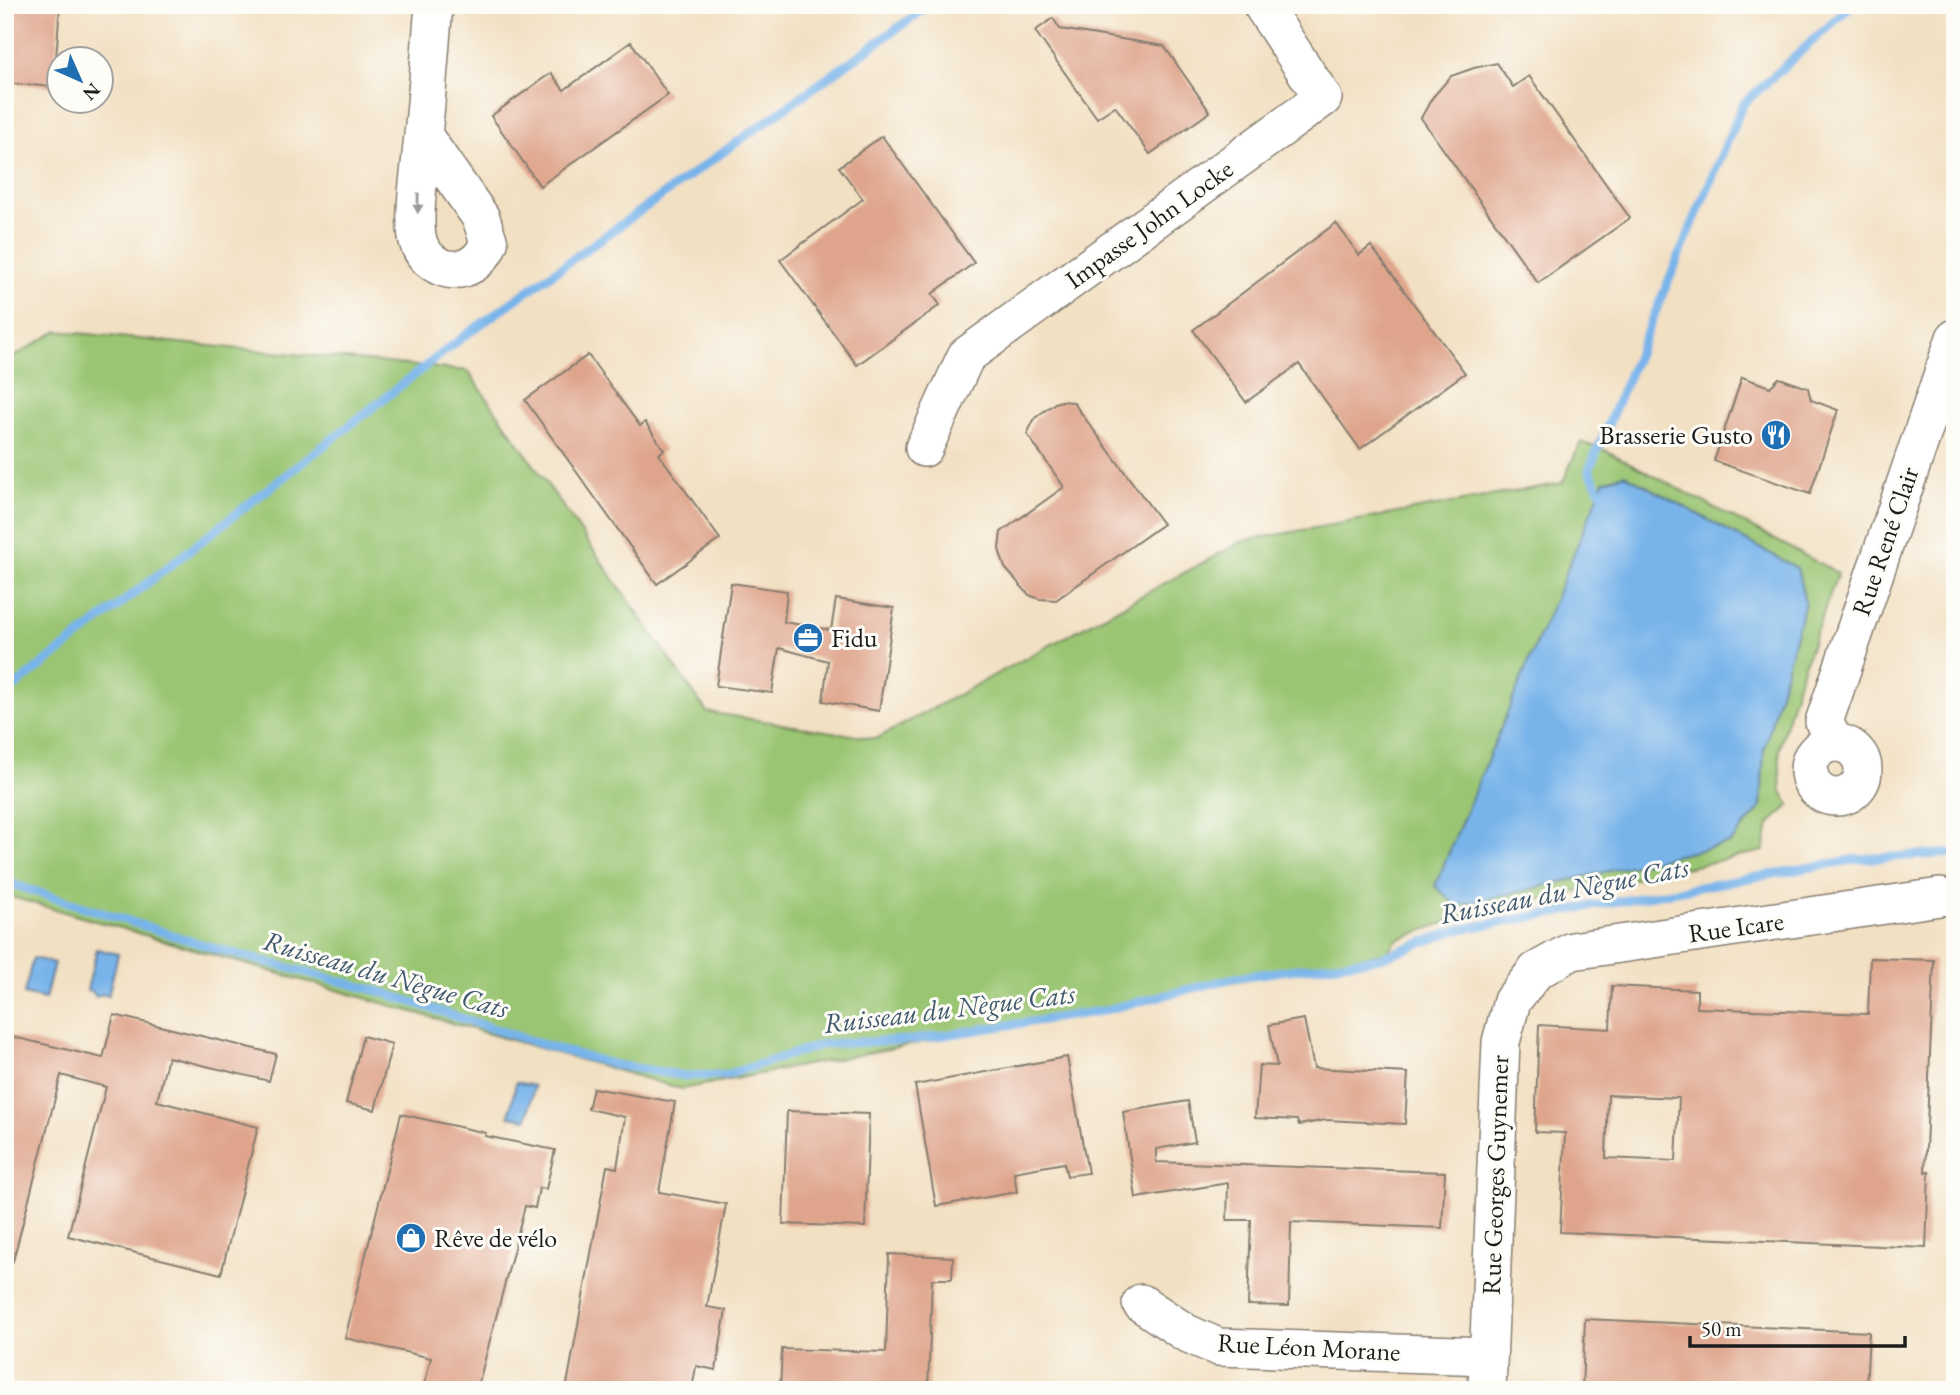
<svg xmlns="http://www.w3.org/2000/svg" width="1960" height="1395" font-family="'EB Garamond',serif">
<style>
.green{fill:#9ac572;stroke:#5b7047;stroke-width:2}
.water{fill:#78b4ea;stroke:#4a6883;stroke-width:2}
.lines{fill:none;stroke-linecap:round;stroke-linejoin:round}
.stream{stroke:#78b4ea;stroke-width:9}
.building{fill:#dfa58c;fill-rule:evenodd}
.minor-casing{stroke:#877e70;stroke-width:40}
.minor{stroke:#fff;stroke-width:37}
.oneway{fill:#999}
.labels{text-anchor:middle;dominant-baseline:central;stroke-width:6;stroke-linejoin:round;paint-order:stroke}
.street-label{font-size:26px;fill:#1c1c1c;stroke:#fdfcf7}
.poi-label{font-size:26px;fill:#1c1c1c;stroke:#fdfcf7;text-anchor:start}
.water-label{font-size:28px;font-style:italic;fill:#41596e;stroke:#fdfcf7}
</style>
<rect width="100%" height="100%" fill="#fdfcf7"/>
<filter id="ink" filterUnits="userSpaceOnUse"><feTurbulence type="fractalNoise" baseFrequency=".0143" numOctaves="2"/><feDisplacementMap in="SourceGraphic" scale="14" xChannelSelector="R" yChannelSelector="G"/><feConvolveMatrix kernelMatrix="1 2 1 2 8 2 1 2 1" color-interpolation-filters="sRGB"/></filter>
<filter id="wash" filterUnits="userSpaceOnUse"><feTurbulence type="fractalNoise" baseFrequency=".00686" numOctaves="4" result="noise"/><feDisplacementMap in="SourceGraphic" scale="28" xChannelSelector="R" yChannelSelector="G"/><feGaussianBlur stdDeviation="1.57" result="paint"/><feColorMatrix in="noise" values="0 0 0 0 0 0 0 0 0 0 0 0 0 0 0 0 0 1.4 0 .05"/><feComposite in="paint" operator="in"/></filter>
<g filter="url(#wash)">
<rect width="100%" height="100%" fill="#f2e0c3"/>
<polygon class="green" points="57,331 468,371 707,712 876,739 1243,541 1562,483 1581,442 1607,451 1838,573 1800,676 1779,748 1781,790 1790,805 1769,824 1764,851 1463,916 1396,940 1387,952 682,1089 5,895 5,362"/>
<g class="water">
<polygon points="1624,474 1797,568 1805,602 1764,750 1761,807 1730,843 1457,906 1435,886 1604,481"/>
<polygon points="97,949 118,954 108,996 102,994 96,997 93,992 87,990"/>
<polygon points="33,958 54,963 45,999 24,994"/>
<polygon points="516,1082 534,1086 527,1119 509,1116"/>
</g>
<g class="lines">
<g class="stream">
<polyline points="1600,491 1589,470 1743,104 1852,5"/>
<polyline points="5,694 463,337 930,5"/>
<polyline points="5,882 217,949 378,991 553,1048 616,1065 686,1076 726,1075 824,1044 912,1040 1101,1011 1238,977 1380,958 1457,930 1857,859 1955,853"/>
</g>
</g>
<g id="blocks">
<g class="building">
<polygon points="5,5 60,5 54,87 5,83"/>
<polygon points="1053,18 1060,29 1164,46 1210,112 1150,154 1115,106 1097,118 1035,31"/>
<polygon points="631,42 668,95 540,186 491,116 551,73 564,90"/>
<polygon points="1497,63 1513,87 1529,76 1630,218 1538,283 1421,118 1432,98 1451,76 1474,68"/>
<polygon points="882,136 974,263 932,294 940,305 857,365 780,260 863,199 839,167"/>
<polygon points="1336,223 1359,255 1371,246 1465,373 1360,449 1299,364 1246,402 1193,330"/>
<polygon points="588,355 640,426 645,422 664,450 659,454 720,539 657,584 525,400"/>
<polygon points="1742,377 1770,387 1779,378 1808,388 1811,400 1838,410 1810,494 1714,461"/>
<polygon points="1061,401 1073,402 1163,524 1056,600 1039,599 1029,595 1005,568 999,549 1001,532 1064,487 1027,434 1035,418 1055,403"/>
<polygon points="731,583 787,591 784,622 831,630 836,599 894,608 879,711 823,701 828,661 779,648 772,693 716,686"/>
<path d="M 1870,958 L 1934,960 L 1925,1172 L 1929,1172 L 1926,1248 L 1560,1232 L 1565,1133 L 1535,1132 L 1539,1025 L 1610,1029 L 1612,986 L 1697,990 L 1697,1008 L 1868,1014 ZM 1608,1095 L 1679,1098 L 1676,1161 L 1606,1158 Z"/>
<polygon points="114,1015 276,1054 269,1081 168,1057 157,1101 258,1127 221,1274 68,1236 106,1087 61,1075 13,1261 5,1260 5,1035 103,1058"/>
<polygon points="1304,1019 1314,1068 1408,1073 1405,1124 1326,1120 1299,1125 1297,1120 1255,1118 1259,1065 1277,1066 1269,1025"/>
<polygon points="363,1036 392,1044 375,1110 346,1103"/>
<polygon points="1067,1057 1088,1173 1067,1176 1064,1163 1014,1172 1017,1192 936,1206 915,1085"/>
<polygon points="593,1088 675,1102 659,1192 726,1204 707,1307 726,1310 716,1370 696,1366 692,1390 566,1390 607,1166 617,1168 625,1117 588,1109"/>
<polygon points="1188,1101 1195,1142 1156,1149 1156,1162 1445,1172 1442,1228 1291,1222 1289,1306 1248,1305 1251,1220 1227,1220 1228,1183 1136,1198 1123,1112"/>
<polygon points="787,1111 869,1114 865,1227 783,1224"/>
<polygon points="401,1114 486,1133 485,1136 555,1150 546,1189 539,1188 535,1208 525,1206 477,1390 423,1390 431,1358 345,1338"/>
<polygon points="889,1254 953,1257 952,1279 932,1279 928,1390 780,1390 782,1349 886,1352"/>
<polygon points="1585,1319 1869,1332 1866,1390 1582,1390"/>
</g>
</g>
</g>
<g filter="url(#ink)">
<use href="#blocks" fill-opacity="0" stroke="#877e70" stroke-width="2"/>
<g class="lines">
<g class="minor-casing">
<g id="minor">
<path d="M 423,135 L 481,218 L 489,243 C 484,255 477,264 464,268 C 442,275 421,258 417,237 C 413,211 420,171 422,145 C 427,99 430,52 434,5"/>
<polyline points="924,448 966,356 1323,98 1262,5"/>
<polyline points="1835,743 1824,722 1955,338"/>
<circle cx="1836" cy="770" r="27"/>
<polyline points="1141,1303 1186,1333 1218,1347 1488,1356"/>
<polyline points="1487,1390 1501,1042 1512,1001 1536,971 1572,951 1940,897"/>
</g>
</g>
<use href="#minor" class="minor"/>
</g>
<defs><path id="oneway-solid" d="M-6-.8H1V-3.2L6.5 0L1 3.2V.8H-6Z" transform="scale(1.75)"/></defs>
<use class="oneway" href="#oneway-solid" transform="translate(418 203) rotate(91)"/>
</g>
<defs>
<g id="restaurant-disc" transform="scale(1.575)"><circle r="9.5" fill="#1f6fb2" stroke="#fdfcf7"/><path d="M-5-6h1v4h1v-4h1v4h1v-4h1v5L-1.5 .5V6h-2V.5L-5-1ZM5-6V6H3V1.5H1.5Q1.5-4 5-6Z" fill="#fff"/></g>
<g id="office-disc" transform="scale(1.575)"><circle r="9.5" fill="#1f6fb2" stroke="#fdfcf7"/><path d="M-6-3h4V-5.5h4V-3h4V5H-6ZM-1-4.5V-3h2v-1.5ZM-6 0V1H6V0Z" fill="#fff"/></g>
<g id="shop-disc" transform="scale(1.575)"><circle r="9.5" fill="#1f6fb2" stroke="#fdfcf7"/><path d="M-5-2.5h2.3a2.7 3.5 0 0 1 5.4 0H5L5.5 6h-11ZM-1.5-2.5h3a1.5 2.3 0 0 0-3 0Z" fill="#fff"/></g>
</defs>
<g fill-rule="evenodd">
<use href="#restaurant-disc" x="1776" y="435"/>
<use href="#office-disc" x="808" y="638"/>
<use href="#shop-disc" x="411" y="1238"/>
</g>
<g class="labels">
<g class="street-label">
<text transform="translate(1149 224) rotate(-36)">Impasse John Locke</text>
<text transform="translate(1885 541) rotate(-71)">Rue René Clair</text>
<text transform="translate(1736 927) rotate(-8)">Rue Icare</text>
<text transform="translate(1495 1175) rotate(-88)">Rue Georges Guynemer</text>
<text transform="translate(1309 1347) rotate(3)">Rue Léon Morane</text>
</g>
<g class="poi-label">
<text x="1753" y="435" text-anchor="end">Brasserie Gusto</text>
<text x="831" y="638">Fidu</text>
<text x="434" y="1238">Rêve de vélo</text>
</g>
<g class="water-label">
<text transform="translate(1564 890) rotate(-11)">Ruisseau du Nègue Cats</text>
<text transform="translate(386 974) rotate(16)">Ruisseau du Nègue Cats</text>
<text transform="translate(949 1008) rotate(-7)">Ruisseau du Nègue Cats</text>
</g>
</g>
<rect width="1960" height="1395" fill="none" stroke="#fdfcf7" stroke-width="28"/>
<g transform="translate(80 80) rotate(135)"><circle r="33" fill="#fdfcf7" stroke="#a3a29f" stroke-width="2"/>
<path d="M0-5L12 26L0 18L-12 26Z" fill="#1f6fb2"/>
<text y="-10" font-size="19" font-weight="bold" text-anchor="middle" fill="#1c1c1c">N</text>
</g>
<path d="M1690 1336v10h215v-10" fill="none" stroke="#1c1c1c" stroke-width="3.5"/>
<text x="1701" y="1336" font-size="21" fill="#1c1c1c" stroke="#fdfcf7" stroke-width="5" paint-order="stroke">50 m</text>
</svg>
